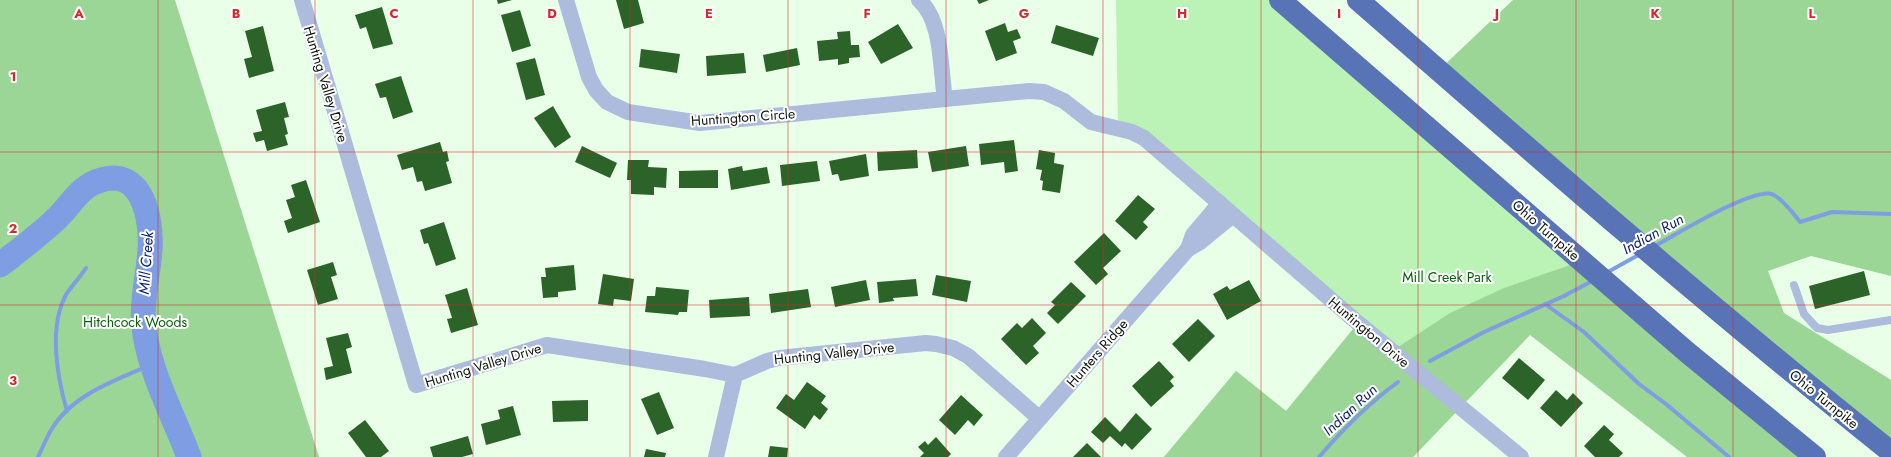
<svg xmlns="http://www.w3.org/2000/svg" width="1891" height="457" font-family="Jost,sans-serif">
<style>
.green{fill:#baf3b5}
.forest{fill:#9bd696}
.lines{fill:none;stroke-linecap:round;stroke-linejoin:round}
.stream{stroke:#7f9de2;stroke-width:4}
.river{stroke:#7f9de2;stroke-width:25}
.building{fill:#2b6329}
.service{stroke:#adbcdc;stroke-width:8}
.minor{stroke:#adbcdc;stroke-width:16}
.motorway{stroke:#5874b6;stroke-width:22}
.grid{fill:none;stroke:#d62828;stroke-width:1;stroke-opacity:0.55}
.labels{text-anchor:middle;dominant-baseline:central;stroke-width:4;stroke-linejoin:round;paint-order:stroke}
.street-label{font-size:14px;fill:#101710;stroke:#fff}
.park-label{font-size:14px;fill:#09600c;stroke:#fff}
.water-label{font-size:15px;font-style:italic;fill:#0c2270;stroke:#fff}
.grid-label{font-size:13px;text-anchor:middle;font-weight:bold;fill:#d62828;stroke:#fff;stroke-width:4;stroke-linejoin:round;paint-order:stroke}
</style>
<rect width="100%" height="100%" fill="#eaffe8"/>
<polygon class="green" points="1116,0 1280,0 1592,270 1413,457 1164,457 1236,371 1286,411 1358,323 1233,215 1118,128"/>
<g class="forest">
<polygon points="0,0 175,0 319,457 0,457"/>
<polygon points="1513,0 1891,0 1891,276 1811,256 1768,271 1784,313 1891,380 1891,452 1439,70"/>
<polygon points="1582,261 1815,457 1687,457 1530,335 1413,457 1164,457 1236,371 1286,411 1358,323 1392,351 1450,313 1504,288"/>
</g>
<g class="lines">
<g class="stream">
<path d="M 1653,247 C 1674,236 1751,188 1772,194 C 1781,198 1794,214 1800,222 L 1832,212 L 1891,214"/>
<polyline points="1606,273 1642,253"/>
<polyline points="1545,304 1584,332 1639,384 1666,404 1729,457"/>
<polyline points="1430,361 1484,332 1564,296 1594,280"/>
<path d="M 67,411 C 57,377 48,325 67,293 C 73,285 80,277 86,268"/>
<path d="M 38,457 C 43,447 47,436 53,427 C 74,394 118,379 153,364"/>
<path d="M 1319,457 C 1343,429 1368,404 1398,382"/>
</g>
<path class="river" d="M 0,265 C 18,251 37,237 54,221 C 70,207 79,186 101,180 C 143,167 152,220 150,250 C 149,267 145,284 144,301 C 143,311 143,324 145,335 C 152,377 174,417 189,457"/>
</g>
<g class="building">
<polygon points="497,0 512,0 498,4"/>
<polygon points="616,0 638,0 644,23 624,29"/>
<polygon points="977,0 989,0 979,4"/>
<polygon points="382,7 393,44 373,49 366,27 360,29 355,15"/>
<polygon points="520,10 531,46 512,52 501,15"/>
<polygon points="1005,23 1008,32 1017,29 1021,38 1013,41 1017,53 996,61 985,31"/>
<polygon points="898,24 913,48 881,64 868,42"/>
<polygon points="1056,25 1099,38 1093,56 1051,43"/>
<polygon points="263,26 274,71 249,78 244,59 252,57 245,31"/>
<polygon points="850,31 851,45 859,45 860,57 849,58 849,63 838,65 838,59 819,61 817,41 838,39 837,32"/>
<polygon points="797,48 800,65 766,72 763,55"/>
<polygon points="641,49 680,54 677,73 639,67"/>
<polygon points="744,53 746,73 707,76 706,56"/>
<polygon points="535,58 545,95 526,100 516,63"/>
<polygon points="401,76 413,112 393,119 386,97 380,98 375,84"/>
<polygon points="285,102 289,117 284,118 288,134 285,135 288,145 267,151 264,140 256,142 253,133 262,131 256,110"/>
<polygon points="553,106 571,137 555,148 534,118"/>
<polygon points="1014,140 1018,171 1005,173 1004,162 981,165 979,144"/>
<polygon points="440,142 443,152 447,151 449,161 446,162 452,183 425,191 422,181 417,182 413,167 402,170 397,155"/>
<polygon points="582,146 617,163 610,178 575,162"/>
<polygon points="966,146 969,166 932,172 928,152"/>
<polygon points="917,150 918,168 878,171 877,152"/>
<polygon points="1039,150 1055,153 1054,163 1064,165 1060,193 1042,190 1043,181 1040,180 1042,170 1036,169"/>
<polygon points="866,154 869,176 840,181 838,174 832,175 829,161"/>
<polygon points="628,160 649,160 648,167 667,168 666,188 654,187 654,195 631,194 631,180 627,180"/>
<polygon points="817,161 820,181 782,186 780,165"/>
<polygon points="742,166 743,171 767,167 770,183 731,190 728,169"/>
<polygon points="718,170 718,188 679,188 679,171"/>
<polygon points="306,180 320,222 288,233 284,221 292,218 286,200 295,197 291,185"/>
<polygon points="1138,195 1155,209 1143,222 1148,227 1136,240 1115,221"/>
<polygon points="444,222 456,259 436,266 428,243 424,244 420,230"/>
<polygon points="1104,233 1121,251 1103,268 1108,274 1096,285 1074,262"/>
<polygon points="333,262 337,275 331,277 338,299 318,305 307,270"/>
<polygon points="574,265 576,290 558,292 558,297 543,298 541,277 546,277 545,268"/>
<polygon points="1864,271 1870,295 1815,309 1809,286"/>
<polygon points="603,274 634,279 631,301 614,299 613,306 598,304"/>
<polygon points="936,275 971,281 967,302 932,295"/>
<polygon points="916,279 918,296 893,298 894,301 879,303 877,282"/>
<polygon points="866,280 870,300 835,307 831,287"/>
<polygon points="1249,280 1261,301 1227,320 1213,294 1227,286 1230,290"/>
<polygon points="1071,282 1086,296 1058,324 1047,313 1055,305 1051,302"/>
<polygon points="656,287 689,290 687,312 679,312 678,315 645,312 647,296 655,296"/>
<polygon points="467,288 478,325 451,333 447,319 452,318 445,295"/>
<polygon points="808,289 811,307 771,313 769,294"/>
<polygon points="749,297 750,316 710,318 709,300"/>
<polygon points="1032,318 1046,333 1033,346 1039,353 1026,365 1001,339 1017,323 1022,328"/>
<polygon points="1198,319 1215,336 1189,362 1172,344"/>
<polygon points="348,333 352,347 346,349 352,373 326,380 324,368 333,366 326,338"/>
<polygon points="1519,358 1545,380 1528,400 1502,378"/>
<polygon points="1159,361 1174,377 1170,381 1174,386 1151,407 1132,386"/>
<polygon points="807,382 826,396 821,403 828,409 820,420 814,415 805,429 776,408 786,394 794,400"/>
<polygon points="1556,390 1567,400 1573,393 1583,403 1561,427 1540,408"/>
<polygon points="659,392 674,428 657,435 641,399"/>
<polygon points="961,395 983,415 974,426 968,420 955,435 939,420"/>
<polygon points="588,400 588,421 553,422 552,401"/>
<polygon points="513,406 521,435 486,445 481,424 500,419 498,410"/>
<polygon points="1136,413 1152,429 1132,450 1125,443 1122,447 1110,436 1103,443 1091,432 1105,417 1120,432"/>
<polygon points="365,420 389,451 381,457 366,457 348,433"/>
<polygon points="1604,425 1614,434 1609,440 1623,453 1619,457 1595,457 1584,446"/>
<polygon points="468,436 473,454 462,457 433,457 430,447"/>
<polygon points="936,437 951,454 948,457 920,457 924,453 918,447 925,441 928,445"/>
<polygon points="1087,443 1101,457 1073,457"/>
<polygon points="770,446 788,448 787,457 768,457"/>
<polygon points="646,449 666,453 665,457 644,457"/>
</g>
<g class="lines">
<polyline class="service" points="1794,285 1804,314 1817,328 1828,330 1891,320"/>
<g class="minor">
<polyline points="302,0 416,385 547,345 705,369 735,375 767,361 779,358 926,343 936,344 953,348 968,356 1039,418"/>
<path d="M 566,0 L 589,77 L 596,90 L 607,102 L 628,112 L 700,123 L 945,99 C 940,69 943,21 919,0"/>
<polyline points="945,99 1029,91 1044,92 1064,101 1091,122 1132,132 1144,138 1358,323 1521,457"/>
<polyline points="1188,249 1193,235 1220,203"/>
<polyline points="716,457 735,375"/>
<polyline points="1006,457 1188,249 1200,242 1233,215"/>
</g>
<g class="motorway">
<polyline points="1280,0 1688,353 1815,457"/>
<path d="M 1358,0 C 1533,153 1709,307 1891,452"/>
</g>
</g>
<path class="grid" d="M 158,0 L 158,457M 315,0 L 315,457M 473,0 L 473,457M 630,0 L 630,457M 788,0 L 788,457M 946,0 L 946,457M 1103,0 L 1103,457M 1261,0 L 1261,457M 1418,0 L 1418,457M 1576,0 L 1576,457M 1733,0 L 1733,457M 0,152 L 1891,152M 0,305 L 1891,305"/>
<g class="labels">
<g class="street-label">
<text transform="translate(326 84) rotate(73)">Hunting Valley Drive</text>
<text transform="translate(743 117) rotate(-4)">Huntington Circle</text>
<text transform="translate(1546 230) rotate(41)">Ohio Turnpike</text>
<text transform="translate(1369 332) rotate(40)">Huntington Drive</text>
<text transform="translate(834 353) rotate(-6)">Hunting Valley Drive</text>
<text transform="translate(1097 353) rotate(-49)">Hunters Ridge</text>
<text transform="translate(483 365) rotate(-17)">Hunting Valley Drive</text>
<text transform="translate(1824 399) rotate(39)">Ohio Turnpike</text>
</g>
<g class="park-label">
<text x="1447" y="277">Mill Creek Park</text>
<text x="135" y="322">Hitchcock Woods</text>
</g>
<g class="water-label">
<text transform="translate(1653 234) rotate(-29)">Indian Run</text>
<text transform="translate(146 263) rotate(-86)">Mill Creek</text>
<text transform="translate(1350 410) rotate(-43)">Indian Run</text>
</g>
</g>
<g class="grid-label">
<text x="79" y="18">A</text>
<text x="236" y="18">B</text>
<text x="394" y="18">C</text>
<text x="552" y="18">D</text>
<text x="709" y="18">E</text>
<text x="867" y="18">F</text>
<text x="1024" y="18">G</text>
<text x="1182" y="18">H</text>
<text x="1339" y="18">I</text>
<text x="1497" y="18">J</text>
<text x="1655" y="18">K</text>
<text x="1812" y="18">L</text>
<text x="13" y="81">1</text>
<text x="13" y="233">2</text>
<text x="13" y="385">3</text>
</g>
</svg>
